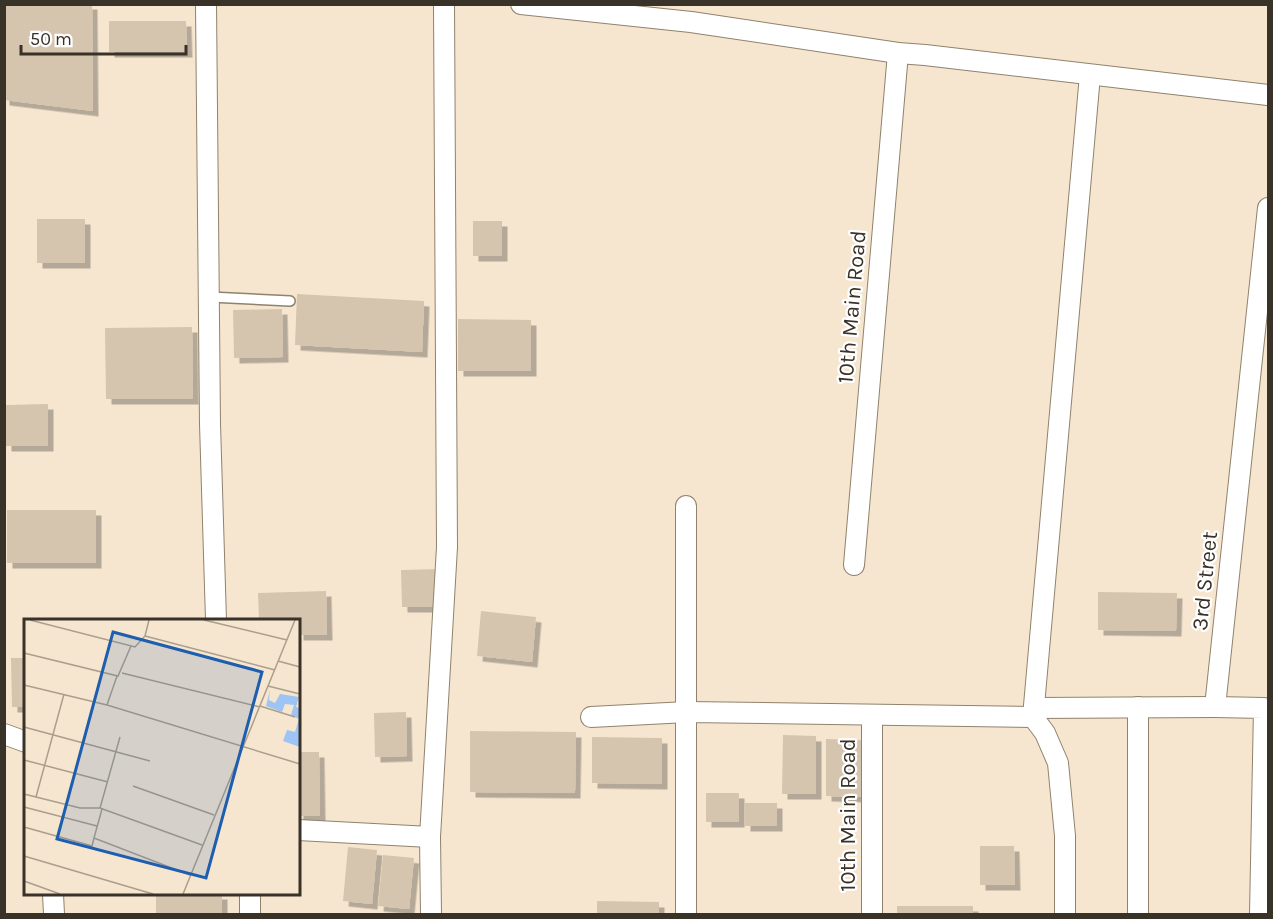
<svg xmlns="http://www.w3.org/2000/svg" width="1273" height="919" font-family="Karla,sans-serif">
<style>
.building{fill:#d5c5af;filter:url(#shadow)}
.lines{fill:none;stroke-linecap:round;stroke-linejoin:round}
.service-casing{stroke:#90826d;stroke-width:12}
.minor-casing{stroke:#90826d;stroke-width:22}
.service{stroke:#fff;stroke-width:9}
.minor{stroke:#fff;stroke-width:20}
.labels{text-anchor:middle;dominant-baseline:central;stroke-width:4.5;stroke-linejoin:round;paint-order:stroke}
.street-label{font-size:22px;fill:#383229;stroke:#fff}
.inset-road{fill:none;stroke:#aa9e8d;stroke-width:1.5}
.view{fill:#1e5eae;fill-opacity:0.15;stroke:#1e5eae;stroke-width:3}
.inset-edge{fill:none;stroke:#383229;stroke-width:3}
</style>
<defs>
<filter id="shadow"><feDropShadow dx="5.5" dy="5.5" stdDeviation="0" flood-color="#0004"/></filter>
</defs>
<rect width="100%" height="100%" fill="#f6e6cf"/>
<g class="building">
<polygon points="4,4 92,4 93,111 4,100"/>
<polygon points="109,21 186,21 187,52 109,52"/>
<rect x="37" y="219" width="48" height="44"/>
<rect x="473" y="221" width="29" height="35"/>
<polygon points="297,294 424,301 422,352 295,345"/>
<polygon points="282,309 283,357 234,358 233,310"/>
<polygon points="458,319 531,320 531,371 458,371"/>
<polygon points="192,327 193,399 106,399 105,328"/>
<polygon points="48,404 48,446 6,446 6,405"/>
<rect x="7" y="510" width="89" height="53"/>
<polygon points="439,569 440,607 402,607 401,570"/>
<polygon points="326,591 327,635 298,635 298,620 259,620 258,593"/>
<polygon points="1098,592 1177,593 1176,631 1098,630"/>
<polygon points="481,611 536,617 532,662 477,656"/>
<polygon points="11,658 26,658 26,707 12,707"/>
<polygon points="406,712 407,756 375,757 374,713"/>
<polygon points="470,731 576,732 575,793 470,792"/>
<polygon points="783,735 816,736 816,794 782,794"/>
<polygon points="592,737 662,738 662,784 592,783"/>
<polygon points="826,739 862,740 861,797 826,796"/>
<polygon points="298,752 319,752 320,816 298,816"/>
<rect x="706" y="793" width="33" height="29"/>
<rect x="745" y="803" width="32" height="23"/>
<polygon points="980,846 1014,846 1015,885 980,885"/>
<polygon points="348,847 377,850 372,904 343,901"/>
<polygon points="383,855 414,858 409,909 378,906"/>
<polygon points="222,894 222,914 156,914 156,895"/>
<polygon points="597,901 659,902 659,914 597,914"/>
<rect x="897" y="906" width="76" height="8"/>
</g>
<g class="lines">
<g class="service-casing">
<polyline id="service" points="210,297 290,301"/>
</g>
<g class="minor-casing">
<g id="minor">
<polyline points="206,4 210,424 216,620"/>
<polyline points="521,4 691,22 898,53 925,55 1268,95"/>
<polyline points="854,565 898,53"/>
<polyline points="1034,708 1215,707"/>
<polyline points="591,717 687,712 1033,717"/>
<polyline points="4,734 26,742"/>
<polyline points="298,830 430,837 447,547 444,4"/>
<polyline points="430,837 431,914"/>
<polyline points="53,894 54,914"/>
<polyline points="250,894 250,914"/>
<polyline points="686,914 686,506"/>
<polyline points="872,914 872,715"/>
<polyline points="1065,914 1065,836 1058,763 1045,733 1033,717 1090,75"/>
<polyline points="1138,914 1138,707"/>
<polyline points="1260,914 1264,708 1215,707 1268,208"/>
</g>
</g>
<use href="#service" class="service"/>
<use href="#minor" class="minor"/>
</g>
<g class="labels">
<g class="street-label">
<text transform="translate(852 307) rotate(-85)">10th Main Road</text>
<text transform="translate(1205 581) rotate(-84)">3rd Street</text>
<text transform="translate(848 815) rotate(-90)">10th Main Road</text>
</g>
</g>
<g transform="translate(24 619)">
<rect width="276" height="276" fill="#f6e6cf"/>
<path d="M 246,71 L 245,81 L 251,84 L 256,75 L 275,78 L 272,88 L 276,89 L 276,128 L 259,122 L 263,111 L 271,113 L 275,100 L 267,96 L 270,86 L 261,85 L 258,93 L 242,87 Z" fill="#9ec3f5"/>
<path class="inset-road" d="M 6,1 L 111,28 L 121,17 L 125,1M 180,1 L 263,21M 121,17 L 251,51M 0,34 L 94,57 L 107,27M 254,42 L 276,48M 98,54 L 236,88M 93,57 L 83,86 L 276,145M 0,66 L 83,86M 244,67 L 276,75M 236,87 L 271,98M 0,108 L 126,142M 0,141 L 84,163M 109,167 L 190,196M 0,175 L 56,189 L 76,189 L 178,226M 12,178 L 40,75M 0,188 L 73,207M 76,189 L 96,118M 0,208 L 68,227 L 70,219 L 166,256M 70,219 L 78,190M 0,237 L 129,275M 0,262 L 36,275M 159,275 L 271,1"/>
<path class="view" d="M 89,13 L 238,53 L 182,259 L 33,220 Z"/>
<rect width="276" height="276" class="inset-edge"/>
</g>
<rect width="1273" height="919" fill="none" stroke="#383229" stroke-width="12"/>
<path d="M21 45v9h165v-9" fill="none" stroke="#383229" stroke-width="3"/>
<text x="30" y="45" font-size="18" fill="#383229" stroke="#ffffff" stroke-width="4.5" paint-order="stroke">50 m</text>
</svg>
